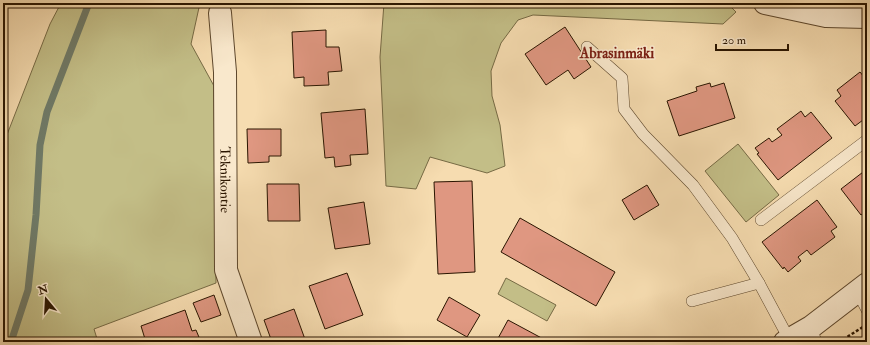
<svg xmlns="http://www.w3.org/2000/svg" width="870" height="345" font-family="'IM FELL Double Pica',serif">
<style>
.green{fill:#c3be87;stroke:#766a44}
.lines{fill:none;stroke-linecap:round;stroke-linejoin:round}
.stream{stroke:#6f7966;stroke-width:7}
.building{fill:#df9781;stroke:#2a1500}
.service-casing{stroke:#5d472c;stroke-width:12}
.minor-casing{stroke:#5d472c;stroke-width:24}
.path{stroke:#2a1500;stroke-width:2.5;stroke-dasharray:3 2;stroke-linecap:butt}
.service{stroke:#f9e8cc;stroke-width:11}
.minor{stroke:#f9e8cc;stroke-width:22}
.labels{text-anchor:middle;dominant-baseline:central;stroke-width:3;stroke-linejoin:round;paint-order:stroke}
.street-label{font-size:14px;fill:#2a1500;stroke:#f9e8cc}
.neighbourhood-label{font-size:15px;font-weight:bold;fill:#7a1f14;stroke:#f9e8cc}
</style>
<rect width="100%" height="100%" fill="#f6dcb0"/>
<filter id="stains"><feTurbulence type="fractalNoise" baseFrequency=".005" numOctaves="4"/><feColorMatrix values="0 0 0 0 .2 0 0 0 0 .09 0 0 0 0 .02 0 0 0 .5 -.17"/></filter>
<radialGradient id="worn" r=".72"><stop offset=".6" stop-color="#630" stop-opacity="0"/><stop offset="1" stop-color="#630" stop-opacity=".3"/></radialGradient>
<g class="green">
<polygon points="61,3 200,3 191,44 214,86 216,283 94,329 98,342 3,342 3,145 50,24"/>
<polygon points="384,3 727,3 736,12 723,24 533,15 518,20 501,43 491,71 492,96 500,125 505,166 487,173 430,157 416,189 386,186 380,57"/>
<polygon points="830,3 867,3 867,8 831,11"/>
<polygon points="738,144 779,195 746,222 705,171"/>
<polygon points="506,278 556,305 547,321 498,294"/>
</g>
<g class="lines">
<polyline class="stream" points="11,342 28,290 36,215 40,145 47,112 89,3"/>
</g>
<g class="building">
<polygon points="565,27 591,67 574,79 568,70 546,85 525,54"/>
<polygon points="326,30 326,47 339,47 342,71 328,72 329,85 304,86 304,77 294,78 292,32"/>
<polygon points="860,72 864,77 867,75 867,117 855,126 835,101 841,96 837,90"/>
<polygon points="710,83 711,87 724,83 735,118 679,136 667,101 697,91 696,87"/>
<polygon points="365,109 368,154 350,155 351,165 335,167 334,157 325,158 321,113"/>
<polygon points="801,111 805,117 811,112 832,138 778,180 757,154 759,153 755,148 769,138 772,142 782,135 777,129"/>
<polygon points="247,129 281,129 281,156 269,156 269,162 248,163"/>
<polygon points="867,169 867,211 861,215 841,189"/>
<polygon points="472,181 475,272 438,274 434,182"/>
<polygon points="267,184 299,184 300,221 268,221"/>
<polygon points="647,185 659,205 634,220 622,200"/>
<polygon points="817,200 837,227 831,231 835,237 811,255 807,250 798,257 801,261 788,272 784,267 783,269 762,242"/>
<polygon points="364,202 370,244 335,249 328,208"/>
<polygon points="520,218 615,272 596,306 501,252"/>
<polygon points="347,273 363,315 325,329 309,286"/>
<polygon points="214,295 221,315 201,322 193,303"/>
<polygon points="449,297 480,315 467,337 437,320"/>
<polygon points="294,309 306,342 272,342 264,320"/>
<polygon points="185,310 192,331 196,330 201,342 143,342 142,341 145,339 141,326"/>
<polygon points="508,320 549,342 496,342"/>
</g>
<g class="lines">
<g class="service-casing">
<g id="service">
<polyline points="587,47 622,78 624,109 643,134 693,185 732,238 759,283 789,339"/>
<polyline points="761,220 867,140"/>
<polyline points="857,291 867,310"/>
<polyline points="692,301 759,283"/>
<polyline points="811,327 816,342"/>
</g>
</g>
<g class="minor-casing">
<g id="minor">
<polyline points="765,3 826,16 867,17"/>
<path id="s1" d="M 220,13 L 225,72 L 226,270 L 251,342"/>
<polyline points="785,342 811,327 867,284"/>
</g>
</g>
<polyline class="path" points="839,342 863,327"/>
<use href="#service" class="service"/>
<use href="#minor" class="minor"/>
</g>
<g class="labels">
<g class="street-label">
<text stroke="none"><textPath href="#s1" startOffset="167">Teknikontie</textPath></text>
</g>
<g class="neighbourhood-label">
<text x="617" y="53">Abrasinmäki</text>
</g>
</g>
<rect width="870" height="345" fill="none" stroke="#f6dcb0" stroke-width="16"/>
<rect x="4" y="4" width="862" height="337" fill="none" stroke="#2a1500" stroke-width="2"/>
<rect x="8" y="8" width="854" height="329" fill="none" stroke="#2a1500"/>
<g transform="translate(46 299) rotate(342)" stroke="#f9e8cc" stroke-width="3" paint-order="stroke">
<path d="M0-3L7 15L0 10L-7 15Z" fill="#2a1500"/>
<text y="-6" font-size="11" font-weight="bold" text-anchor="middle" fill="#2a1500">N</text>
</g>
<path d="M716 44v6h72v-6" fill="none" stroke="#2a1500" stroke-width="2"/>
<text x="722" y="44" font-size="12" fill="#2a1500" stroke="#f9e8cc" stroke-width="3" paint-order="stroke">20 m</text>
<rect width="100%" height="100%" filter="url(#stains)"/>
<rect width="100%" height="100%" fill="url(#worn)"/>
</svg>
